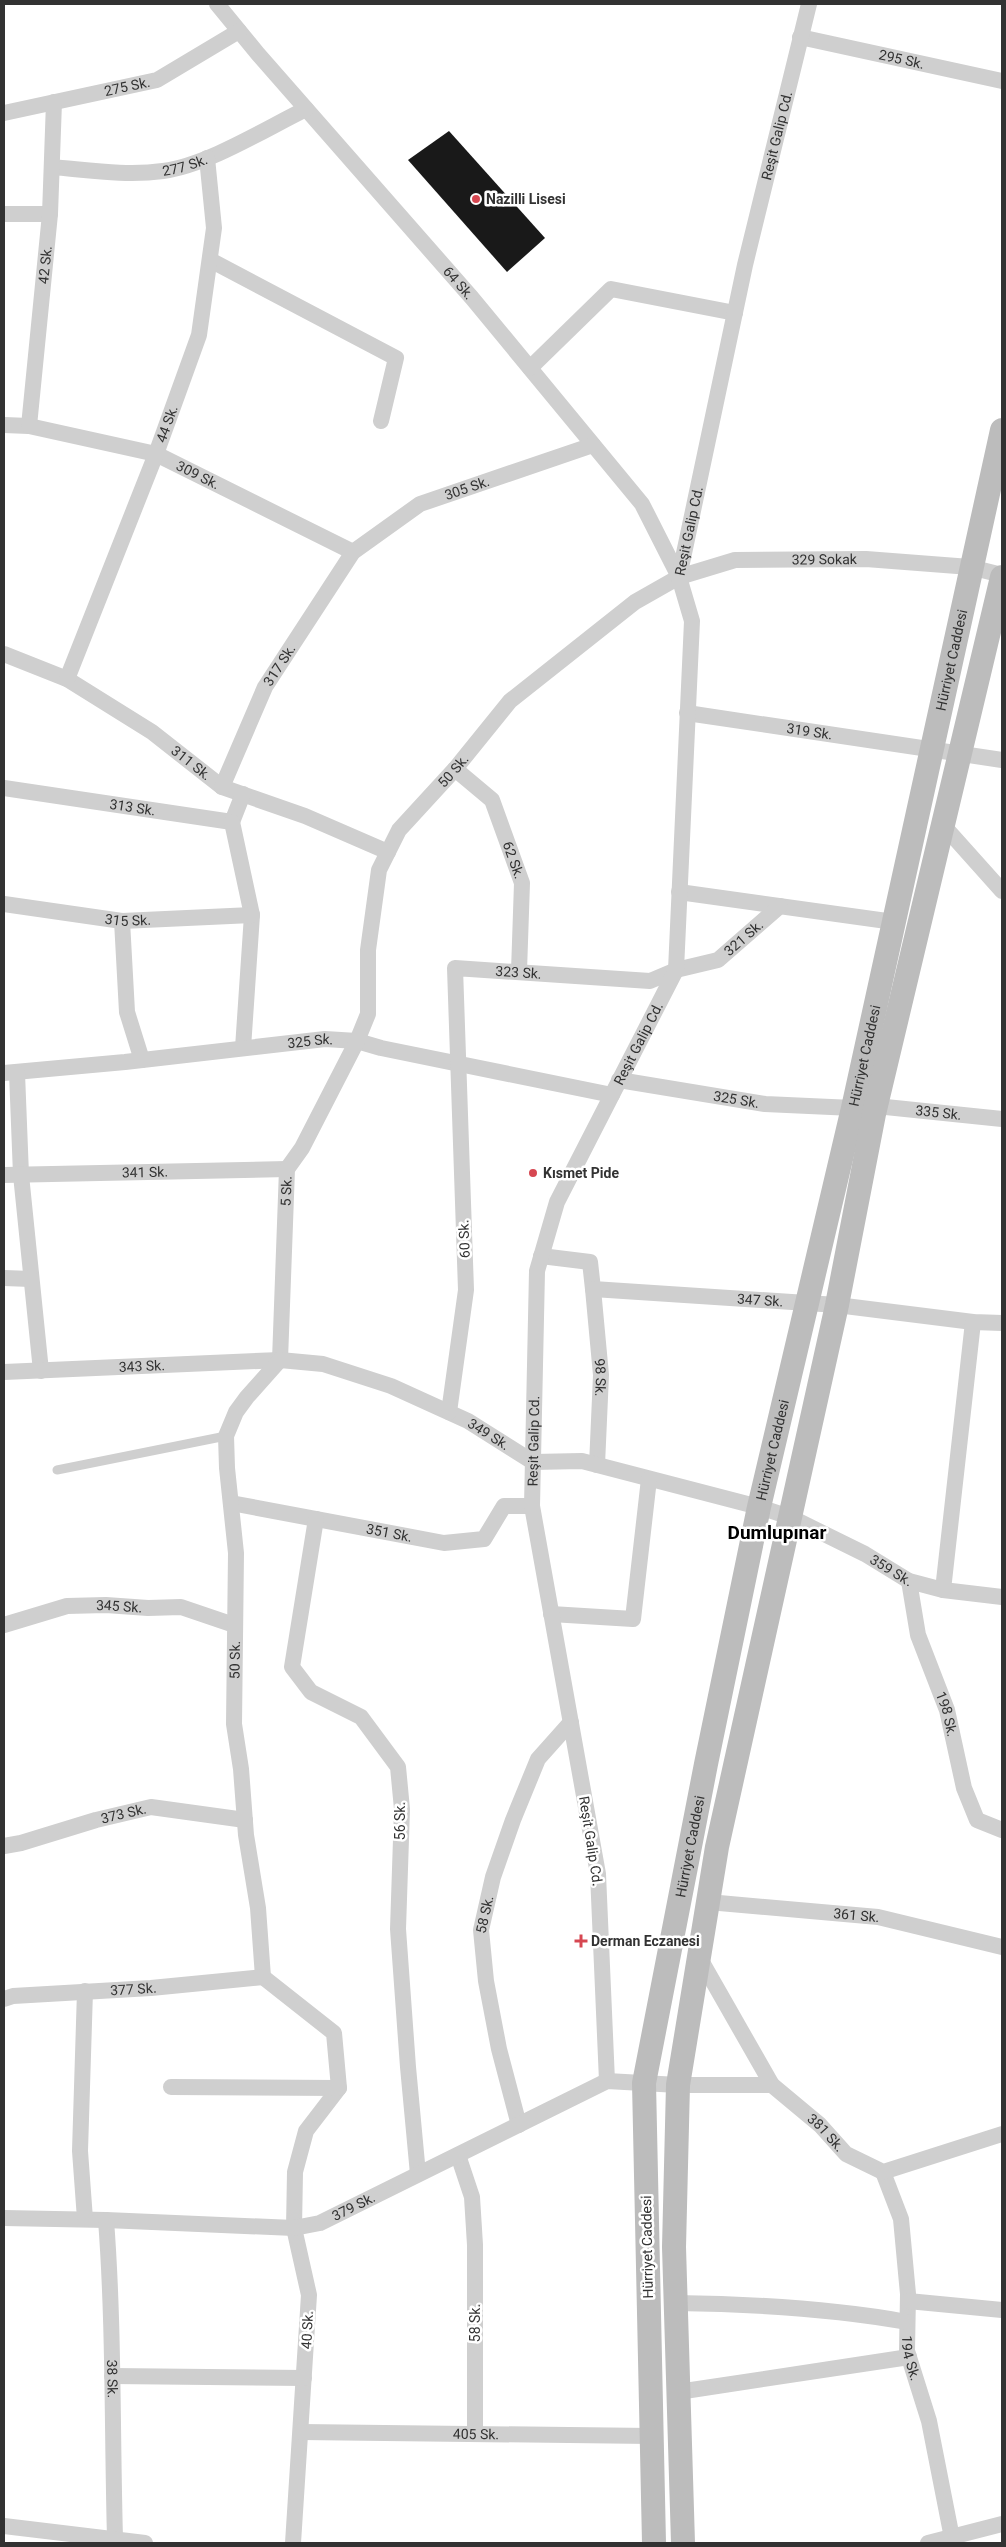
<svg xmlns="http://www.w3.org/2000/svg" width="1006" height="2547" font-family="Roboto,sans-serif">
<style>
.building{fill:#191919}
.lines{fill:none;stroke-linecap:round;stroke-linejoin:round}
.service{stroke:#cfcfcf;stroke-width:9}
.minor{stroke:#cfcfcf;stroke-width:16}
.secondary{stroke:#bcbcbc;stroke-width:24}
.poi-dot{fill:#d64751;stroke:#fff;stroke-width:2}
.labels{text-anchor:middle;dominant-baseline:central;stroke-width:5;stroke-linejoin:round;paint-order:stroke}
.street-label{font-size:14px;fill:#323232;stroke:#fff}
.poi-label{font-size:14px;font-weight:bold;fill:#323232;stroke:#fff;text-anchor:start}
.district-label{font-size:19px;font-weight:bold;fill:#000;stroke:#fff}
</style>
<rect width="100%" height="100%" fill="#fff"/>
<polygon class="building" points="449,131 545,238 507,272 408,160"/>
<g class="lines">
<polyline class="service" points="57,1470 226,1436"/>
<g class="minor">
<path id="s1" d="M 217,4 L 258,54 L 472,298 L 642,504 L 679,577"/>
<path id="s2" d="M 800,37 L 1002,81"/>
<path id="s3" d="M 4,113 L 157,80 L 239,31"/>
<path id="s4" d="M 52,167 C 89,170 126,176 163,171 C 208,165 265,129 306,109"/>
<polyline points="4,214 50,214"/>
<polyline points="210,260 396,358 381,421"/>
<polyline points="530,368 611,289 735,313"/>
<path id="s5" d="M 4,425 L 29,426 L 156,454 L 353,552"/>
<path id="s6" d="M 29,426 L 50,214 L 54,102"/>
<path id="s7" d="M 4,654 L 67,679 L 152,732 L 222,787 L 305,816 L 388,852"/>
<path id="s8" d="M 67,679 L 156,454 L 199,335 L 214,228 L 207,158"/>
<path id="s9" d="M 687,713 L 1002,760"/>
<path id="s10" d="M 455,769 L 492,800 L 522,883 L 519,971"/>
<path id="s11" d="M 222,787 L 265,687 L 353,552 L 420,504 L 593,445"/>
<path id="s12" d="M 4,788 L 232,822 L 243,794"/>
<polyline points="232,822 252,915 243,1048"/>
<polyline points="943,825 1002,891"/>
<polyline points="679,892 894,922"/>
<path id="s13" d="M 4,904 L 122,921 L 252,915"/>
<polyline points="122,921 127,1012 142,1060"/>
<path id="s14" d="M 4,1073 L 125,1062 L 325,1039 L 357,1041 L 381,1048 L 612,1095"/>
<polyline points="17,1073 21,1175 41,1371"/>
<path id="s15" d="M 619,1080 L 765,1104 L 853,1108 L 876,1106 L 1002,1119"/>
<path id="s16" d="M 4,1175 L 287,1169"/>
<path id="s17" d="M 541,1256 L 590,1262 L 593,1289 L 837,1305 L 973,1322 L 1002,1323"/>
<polyline points="4,1278 31,1279"/>
<path id="s18" d="M 593,1289 L 601,1375 L 597,1465"/>
<path id="s19" d="M 280,1360 L 287,1169 L 302,1148 L 357,1041 L 368,1014 L 368,950 L 379,870 L 399,830 L 455,769 L 510,701 L 635,602 L 679,577 L 735,560 L 866,559 L 970,567 L 1002,575"/>
<path id="s20" d="M 4,1372 L 280,1360 L 323,1364 L 391,1386 L 468,1421 L 533,1462 L 582,1461 L 759,1507 L 790,1517 L 865,1554 L 909,1581 L 943,1590 L 1002,1597"/>
<path id="s21" d="M 449,1412 L 466,1290 L 455,968 L 650,981 L 676,970 L 718,960 L 780,906"/>
<path id="s22" d="M 231,1503 L 444,1543 L 484,1539 L 504,1506 L 532,1506"/>
<polyline points="316,1519 292,1667 311,1692 361,1717 398,1767 402,1809 398,1929 408,2067 418,2174"/>
<path id="s23" d="M 909,1581 L 918,1635 L 947,1710 L 964,1788 L 977,1820 L 1002,1830"/>
<polyline points="943,1590 973,1322"/>
<polyline points="551,1614 633,1619 649,1479"/>
<path id="s24" d="M 4,1625 L 67,1606 L 106,1605 L 148,1608 L 181,1607 L 234,1625"/>
<path id="s25" d="M 4,1846 L 21,1843 L 96,1820 L 151,1807 L 245,1820"/>
<path id="s26" d="M 708,1902 L 878,1917 L 1002,1947"/>
<polyline points="699,1957 772,2085"/>
<path id="s27" d="M 263,1977 L 258,1908 L 246,1835 L 241,1769 L 234,1724 L 236,1553 L 227,1468 L 226,1436 L 236,1412 L 247,1397 L 280,1360"/>
<polyline points="263,1977 334,2033 339,2088 306,2131 295,2172 294,2228 309,2295 293,2543"/>
<path id="s28" d="M 4,1999 L 13,1996 L 151,1988 L 263,1977"/>
<path id="s29" d="M 607,2081 L 598,1874 L 532,1506 L 537,1271 L 557,1202 L 676,970 L 692,621 L 679,577 L 745,265 L 809,4"/>
<polyline points="171,2087 339,2088"/>
<path id="s30" d="M 519,2125 L 499,2049 L 486,1981 L 481,1930 L 493,1877 L 513,1820 L 538,1759 L 571,1722"/>
<polyline points="458,2155 472,2197 475,2245 475,2433"/>
<path id="s31" d="M 883,2172 L 901,2219 L 908,2294 L 907,2351 L 929,2421 L 953,2543"/>
<path id="s32" d="M 4,2218 L 106,2220 L 294,2228 L 320,2223 L 607,2081 L 678,2085 L 772,2085 L 820,2125 L 846,2154 L 883,2172 L 1002,2134"/>
<polyline points="85,2219 80,2151 85,1991"/>
<path id="s33" d="M 106,2220 C 114,2325 112,2432 115,2538"/>
<polyline points="908,2301 1002,2310"/>
<path d="M 676,2303 C 754,2304 830,2308 907,2322"/>
<polyline points="112,2376 304,2378"/>
<polyline points="678,2392 909,2357"/>
<path id="s34" d="M 301,2432 L 651,2436"/>
<polyline points="4,2526 145,2543"/>
<polyline points="928,2543 1002,2524"/>
</g>
<g class="secondary">
<path id="s35" d="M 654,2543 L 644,2083 L 706,1764 L 759,1507 L 853,1108 L 1002,430"/>
<polyline points="683,2543 674,2247 678,2085 717,1847 837,1305 874,1114 1002,577"/>
</g>
</g>
<g class="poi-dot">
<circle cx="476" cy="199" r="5"/>
<circle cx="533" cy="1173" r="5"/>
<path d="M578.5 1933.5h5v5h5v5h-5v5h-5v-5h-5v-5h5z"/>
</g>
<g class="labels">
<g class="street-label">
<text stroke="none"><textPath href="#s2" startOffset="104">295 Sk.</textPath></text>
<text stroke="none"><textPath href="#s3" startOffset="126">275 Sk.</textPath></text>
<text stroke="none"><textPath href="#s29" startOffset="1996">Reşit Galip Cd.</textPath></text>
<text stroke="none"><textPath href="#s4" startOffset="134">277 Sk.</textPath></text>
<text stroke="none"><textPath href="#s6" startOffset="162">42 Sk.</textPath></text>
<text stroke="none"><textPath href="#s1" startOffset="369">64 Sk.</textPath></text>
<text stroke="none"><textPath href="#s8" startOffset="274">44 Sk.</textPath></text>
<text stroke="none"><textPath href="#s5" startOffset="202">309 Sk.</textPath></text>
<text stroke="none"><textPath href="#s11" startOffset="402">305 Sk.</textPath></text>
<text stroke="none"><textPath href="#s29" startOffset="1591">Reşit Galip Cd.</textPath></text>
<text stroke="none"><textPath href="#s19" startOffset="1084">329 Sokak</textPath></text>
<text stroke="none"><textPath href="#s35" startOffset="1916">Hürriyet Caddesi</textPath></text>
<text stroke="none"><textPath href="#s11" startOffset="135">317 Sk.</textPath></text>
<text stroke="none"><textPath href="#s9" startOffset="124">319 Sk.</textPath></text>
<text stroke="none"><textPath href="#s7" startOffset="218">311 Sk.</textPath></text>
<text stroke="none"><textPath href="#s19" startOffset="636">50 Sk.</textPath></text>
<text stroke="none"><textPath href="#s12" startOffset="130">313 Sk.</textPath></text>
<text stroke="none"><textPath href="#s10" startOffset="112">62 Sk.</textPath></text>
<text stroke="none"><textPath href="#s13" startOffset="125">315 Sk.</textPath></text>
<text stroke="none"><textPath href="#s21" startOffset="746">321 Sk.</textPath></text>
<text stroke="none"><textPath href="#s21" startOffset="509">323 Sk.</textPath></text>
<text stroke="none"><textPath href="#s14" startOffset="308">325 Sk.</textPath></text>
<text stroke="none"><textPath href="#s29" startOffset="1066">Reşit Galip Cd.</textPath></text>
<text stroke="none"><textPath href="#s35" startOffset="1511">Hürriyet Caddesi</textPath></text>
<text stroke="none"><textPath href="#s15" startOffset="119">325 Sk.</textPath></text>
<text stroke="none"><textPath href="#s15" startOffset="322">335 Sk.</textPath></text>
<text stroke="none"><textPath href="#s16" startOffset="141">341 Sk.</textPath></text>
<text stroke="none"><textPath href="#s19" startOffset="169">5 Sk.</textPath></text>
<text transform="translate(464 1239) rotate(-92)">60 Sk.</text>
<text stroke="none"><textPath href="#s17" startOffset="244">347 Sk.</textPath></text>
<text stroke="none"><textPath href="#s20" startOffset="138">343 Sk.</textPath></text>
<text stroke="none"><textPath href="#s18" startOffset="89">98 Sk.</textPath></text>
<text stroke="none"><textPath href="#s20" startOffset="500">349 Sk.</textPath></text>
<text stroke="none"><textPath href="#s29" startOffset="646">Reşit Galip Cd.</textPath></text>
<text stroke="none"><textPath href="#s35" startOffset="1106">Hürriyet Caddesi</textPath></text>
<text stroke="none"><textPath href="#s22" startOffset="161">351 Sk.</textPath></text>
<text stroke="none"><textPath href="#s20" startOffset="931">359 Sk.</textPath></text>
<text stroke="none"><textPath href="#s24" startOffset="118">345 Sk.</textPath></text>
<text stroke="none"><textPath href="#s27" startOffset="319">50 Sk.</textPath></text>
<text stroke="none"><textPath href="#s23" startOffset="139">198 Sk.</textPath></text>
<text stroke="none"><textPath href="#s25" startOffset="124">373 Sk.</textPath></text>
<text transform="translate(400 1821) rotate(-90)">56 Sk.</text>
<text transform="translate(591 1841) rotate(81)">Reşit Galip Cd.</text>
<text stroke="none"><textPath href="#s35" startOffset="701">Hürriyet Caddesi</textPath></text>
<text stroke="none"><textPath href="#s30" startOffset="215">58 Sk.</textPath></text>
<text stroke="none"><textPath href="#s26" startOffset="149">361 Sk.</textPath></text>
<text stroke="none"><textPath href="#s28" startOffset="130">377 Sk.</textPath></text>
<text stroke="none"><textPath href="#s32" startOffset="874">381 Sk.</textPath></text>
<text stroke="none"><textPath href="#s32" startOffset="354">379 Sk.</textPath></text>
<text transform="translate(647 2247) rotate(-91)">Hürriyet Caddesi</text>
<text transform="translate(475 2323) rotate(-90)">58 Sk.</text>
<text transform="translate(307 2330) rotate(-87)">40 Sk.</text>
<text stroke="none"><textPath href="#s31" startOffset="190">194 Sk.</textPath></text>
<text stroke="none"><textPath href="#s33" startOffset="159">38 Sk.</textPath></text>
<text stroke="none"><textPath href="#s34" startOffset="175">405 Sk.</textPath></text>
</g>
<g class="poi-label">
<text x="486" y="199">Nazilli Lisesi</text>
<text x="543" y="1173">Kısmet Pide</text>
<text x="591" y="1941">Derman Eczanesi</text>
</g>
<g class="district-label">
<text x="777" y="1532">Dumlupınar</text>
</g>
</g>
<rect width="1006" height="2547" fill="none" stroke="#323232" stroke-width="10"/>
</svg>
